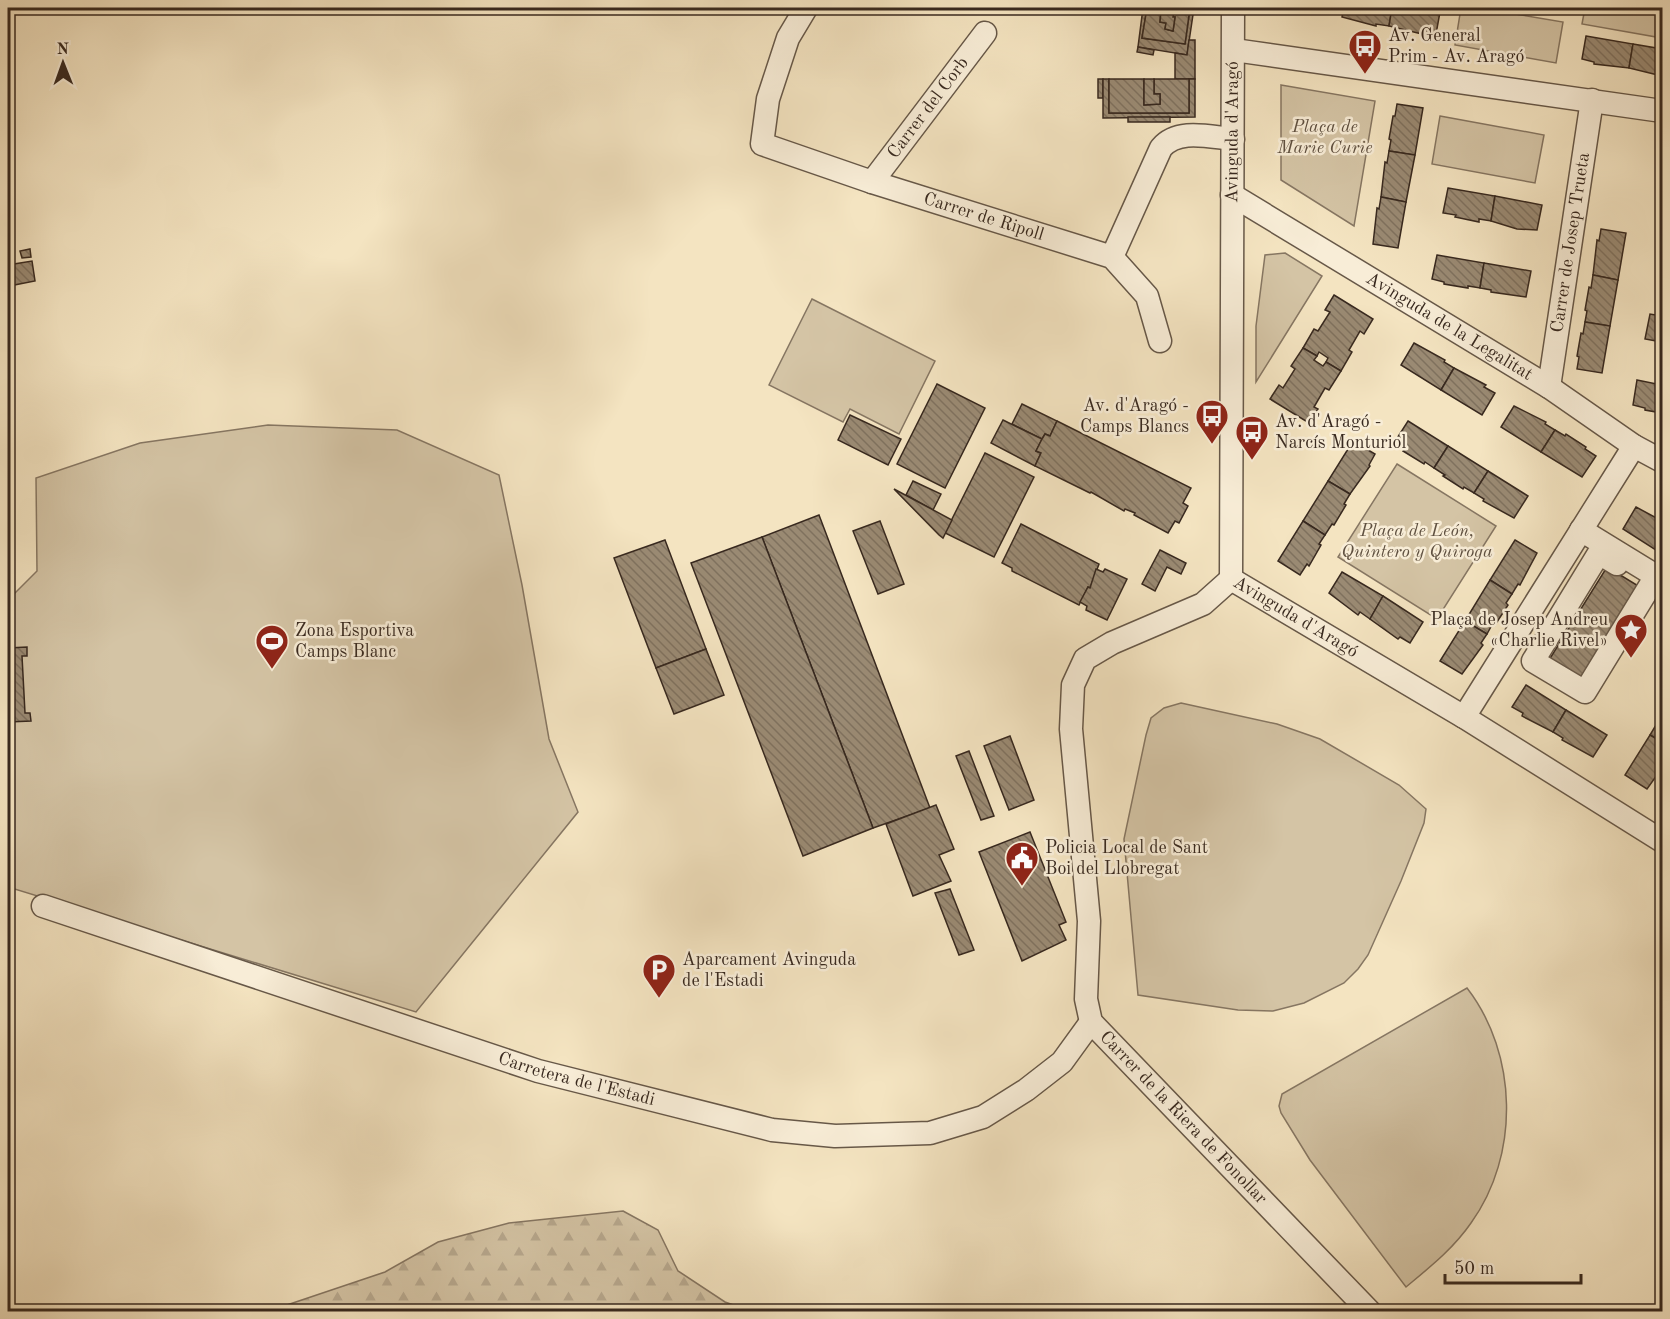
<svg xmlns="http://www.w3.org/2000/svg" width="1670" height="1319" font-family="'Old Standard TT',serif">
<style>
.forest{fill:url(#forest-firs);stroke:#867662;stroke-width:1.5}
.park{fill:#d4c4a5;stroke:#867662;stroke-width:1.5}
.building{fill:url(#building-back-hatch);stroke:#38291f;stroke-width:1.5}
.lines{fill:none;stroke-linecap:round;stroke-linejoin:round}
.minor-casing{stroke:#675848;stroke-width:25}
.minor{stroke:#f8edd7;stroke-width:22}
.labels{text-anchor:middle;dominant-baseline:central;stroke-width:5;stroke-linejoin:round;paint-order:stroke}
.poi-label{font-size:18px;fill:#38291f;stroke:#f8edd7;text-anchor:start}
.street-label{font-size:18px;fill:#38291f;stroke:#f8edd7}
.park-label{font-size:18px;font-style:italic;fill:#5f5040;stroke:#f8edd7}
</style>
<defs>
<pattern id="forest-firs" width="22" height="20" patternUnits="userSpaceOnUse" patternTransform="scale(1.5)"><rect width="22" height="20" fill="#d4c4a5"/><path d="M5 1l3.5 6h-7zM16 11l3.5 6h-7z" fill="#b7a88e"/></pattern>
<pattern id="building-back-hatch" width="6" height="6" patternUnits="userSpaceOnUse" patternTransform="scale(1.5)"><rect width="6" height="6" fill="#9a8a73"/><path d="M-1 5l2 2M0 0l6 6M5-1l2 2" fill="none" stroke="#7f715e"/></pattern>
</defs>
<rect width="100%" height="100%" fill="#f4e4c1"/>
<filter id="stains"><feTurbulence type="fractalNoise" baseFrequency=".00333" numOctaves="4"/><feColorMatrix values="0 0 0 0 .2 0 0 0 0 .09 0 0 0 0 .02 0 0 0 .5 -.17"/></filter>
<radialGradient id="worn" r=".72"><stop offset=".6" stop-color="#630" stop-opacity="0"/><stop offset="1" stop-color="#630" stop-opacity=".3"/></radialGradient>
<polygon class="forest" points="623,1211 658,1230 678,1271 725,1302 750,1311 269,1311 385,1272 438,1242 509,1223"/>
<g class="park">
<polygon points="1461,8 1479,8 1563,22 1556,63 1455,45"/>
<polygon points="1585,8 1662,8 1662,38 1582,24"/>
<polygon points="1281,85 1375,101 1354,226 1281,180"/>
<polygon points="1440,116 1544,135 1535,183 1432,164"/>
<polygon points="1285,253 1322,276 1256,382 1256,326 1265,255"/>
<polygon points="812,299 935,361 899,434 850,409 843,422 769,385"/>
<polygon points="268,425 397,430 499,475 522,585 549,739 578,812 416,1012 8,887 8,600 37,571 36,478 140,443"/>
<polygon points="1397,464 1496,526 1437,619 1338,557"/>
<polygon points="1181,703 1277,724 1320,739 1399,785 1426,809 1424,823 1401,881 1368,955 1358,969 1344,983 1304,1003 1273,1011 1238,1010 1138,995 1124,839 1146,735 1151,718 1164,708"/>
<path d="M 1467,988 C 1518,1054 1520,1155 1471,1223 C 1453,1249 1430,1267 1406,1287 L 1310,1160 L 1281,1113 L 1279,1106 L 1282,1094 Z"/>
</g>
<g class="building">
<polygon points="1143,8 1147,8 1142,38 1185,44 1190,8 1194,8 1187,55 1138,47"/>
<polygon points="1147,8 1164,8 1161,11 1160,22 1166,23 1165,29 1173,31 1175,17 1173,17 1174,8 1190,8 1185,44 1142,38"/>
<polygon points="1164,8 1174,8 1173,17 1175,17 1173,31 1165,29 1166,23 1160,22 1161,11"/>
<polygon points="1293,8 1316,8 1315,14 1293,10"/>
<polygon points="1344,8 1392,8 1389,26 1376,24 1376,26 1342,17"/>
<polygon points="1392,8 1417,8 1440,12 1436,34 1422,32 1422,34 1389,26"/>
<polygon points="1586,36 1633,44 1629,68 1594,64 1594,62 1582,59"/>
<polygon points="1189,40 1195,40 1195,79 1175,79 1175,53 1187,55"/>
<polygon points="1633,44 1662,49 1662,76 1629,68"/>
<polygon points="1138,47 1154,50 1153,55 1137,52"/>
<rect x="1098" y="79" width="5" height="19"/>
<polygon points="1103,79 1109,79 1109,113 1189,113 1189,79 1195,79 1195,117 1103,118"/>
<polygon points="1109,79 1144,79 1144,105 1160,104 1160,94 1154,94 1154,79 1189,79 1189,113 1109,113"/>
<polygon points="1144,79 1154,79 1154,94 1160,94 1160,104 1144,105"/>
<polygon points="1397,104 1423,108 1415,155 1389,151 1391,140 1389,139 1393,116 1395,116"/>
<rect x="1128" y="117" width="42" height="5"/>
<polygon points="1389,151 1415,155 1406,202 1381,197 1385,162 1387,163"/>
<polygon points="1662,175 1662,208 1657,208"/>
<polygon points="1448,188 1495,196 1491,221 1479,219 1479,222 1455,217 1456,215 1443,213"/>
<polygon points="1495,196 1542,205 1537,230 1517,229 1491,221"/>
<polygon points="1381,197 1406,202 1398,248 1373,244 1377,208 1379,209"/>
<polygon points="1601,229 1626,233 1618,280 1593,275 1597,240 1599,241"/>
<polygon points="30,249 31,257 22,258 20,251"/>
<polygon points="1437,255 1484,263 1480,288 1468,286 1468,288 1444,284 1444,282 1432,279"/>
<polygon points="32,261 35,281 9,286 8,265"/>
<polygon points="1484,263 1531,271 1526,297 1491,292 1491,290 1480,288"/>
<polygon points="1593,275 1618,280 1610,326 1585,322 1587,311 1585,310 1589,287 1591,288"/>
<polygon points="1334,295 1373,319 1364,334 1360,331 1349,350 1352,352 1341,371 1326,362 1328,358 1319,352 1317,356 1303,348 1314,329 1318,331 1330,312 1325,310"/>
<polygon points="1662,313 1662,342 1645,339 1650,314 1662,316"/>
<polygon points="1585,322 1610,326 1602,373 1577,369 1579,357 1577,356 1581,333 1583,334"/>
<polygon points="1414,343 1445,360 1444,362 1454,368 1441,390 1401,365"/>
<polygon points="1303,348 1317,356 1314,360 1323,366 1326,362 1341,371 1329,390 1325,388 1314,407 1318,409 1309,423 1270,399 1279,385 1283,388 1295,369 1291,366"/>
<polygon points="1454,368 1486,385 1484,387 1495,393 1482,415 1441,390"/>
<polygon points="1637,380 1662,385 1662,413 1645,410 1645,408 1633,405"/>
<polygon points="937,384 985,408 945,488 897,464"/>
<polygon points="1022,404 1057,421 1050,436 1045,434 1042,439 1012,424"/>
<polygon points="1514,406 1546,422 1545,424 1555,430 1541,452 1501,427"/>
<polygon points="850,415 901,439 888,465 838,440"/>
<polygon points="1003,420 1042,439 1036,451 1041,453 1035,466 991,443"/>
<polygon points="1057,421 1191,488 1183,503 1188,506 1179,523 1175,521 1168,533 1134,515 1135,513 1125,509 1124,511 1091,492 1090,493 1035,466 1041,453 1036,451 1042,439 1045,434 1050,436"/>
<polygon points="1408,421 1448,446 1434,468 1425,462 1424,464 1403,451 1405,449 1394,443"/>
<polygon points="1555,430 1565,436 1566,434 1586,447 1585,449 1596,456 1582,477 1541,452"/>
<polygon points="1353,441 1375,454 1369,465 1370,466 1350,494 1328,481"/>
<polygon points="1448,446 1488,471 1474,493 1464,487 1463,489 1443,476 1445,475 1434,468"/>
<polygon points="985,453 1034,477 994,557 945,533"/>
<polygon points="1488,471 1528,496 1514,518 1483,501 1484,499 1474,493"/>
<polygon points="913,481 941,494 933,510 906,495"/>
<polygon points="1328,481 1350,494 1344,504 1346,505 1334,525 1332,524 1325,535 1303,521"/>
<polygon points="894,489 952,520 943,538 939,535"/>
<polygon points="1636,507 1662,521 1662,554 1623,529"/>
<polygon points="819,515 930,808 873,828 762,537"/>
<polygon points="880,521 904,584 878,594 853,531"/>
<polygon points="1303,521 1325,535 1319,544 1321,545 1309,566 1307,564 1300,575 1278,561"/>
<polygon points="1021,524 1099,564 1090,588 1088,587 1079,605 1012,571 1012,568 1002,563"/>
<polygon points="762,537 873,828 803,856 691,563"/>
<polygon points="665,540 706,649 656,668 614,558"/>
<polygon points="1515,540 1537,553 1520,585 1518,584 1512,594 1490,580"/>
<polygon points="1160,550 1186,563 1181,574 1167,567 1155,591 1142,584"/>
<polygon points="1607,567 1640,587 1582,680 1549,660"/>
<polygon points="1096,569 1103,572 1105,569 1127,579 1107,620 1086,610 1087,606 1080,602 1088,587 1090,588"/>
<polygon points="1342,572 1383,596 1370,619 1360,612 1358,615 1329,593"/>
<polygon points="1490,580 1512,594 1506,603 1508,605 1495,625 1493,623 1487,634 1465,621"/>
<polygon points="1383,596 1423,622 1410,643 1400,637 1398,639 1370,619"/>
<polygon points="1465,621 1487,634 1481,643 1483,645 1462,674 1440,661"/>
<polygon points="27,647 27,656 22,656 25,713 30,713 31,721 8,722 8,648"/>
<polygon points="706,649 724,695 674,714 656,668"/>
<polygon points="1526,685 1566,710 1553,732 1522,716 1523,713 1512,707"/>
<polygon points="1566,710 1607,735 1593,757 1562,740 1563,738 1553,732"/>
<polygon points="1662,715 1662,742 1650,735"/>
<polygon points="1650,735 1662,742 1662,768 1647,789 1625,775"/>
<polygon points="1010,736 1034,800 1009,810 984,746"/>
<polygon points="969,751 994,816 981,820 956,756"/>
<polygon points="936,805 954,849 939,855 951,881 913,896 886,824"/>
<polygon points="1030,832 1066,922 1059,925 1066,940 1022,961 979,852"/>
<polygon points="950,889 974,950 959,955 935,893"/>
</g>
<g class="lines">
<g class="minor-casing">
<g id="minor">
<path id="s1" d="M 806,8 L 788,38 L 768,99 L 762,144 L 872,182 L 1112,257 L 1147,296 L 1160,341"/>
<polyline points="1234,50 1662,111"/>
<path id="s2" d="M 872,182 L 985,33"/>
<path id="s3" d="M 1232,195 L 1549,387 L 1634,446 L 1662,461"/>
<path d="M 1112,257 L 1161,148 C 1178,128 1209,137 1233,139"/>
<path id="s4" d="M 1549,387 L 1592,100"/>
<polyline points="1581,530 1656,576 1585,692 1533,661 1599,553 1617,564 1622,556"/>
<path id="s5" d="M 1231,579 L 1203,604 L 1112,643 L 1085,659 L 1073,685 L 1071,729 L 1089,921 L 1086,999 L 1091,1022 L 1370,1312"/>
<path id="s6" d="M 1231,579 L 1233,8"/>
<path id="s7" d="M 1231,579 L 1464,717 L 1662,841"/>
<polyline points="1464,717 1634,446"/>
<path id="s8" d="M 43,906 L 538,1071 L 772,1130 L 835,1136 L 930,1133 L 983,1117 L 1026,1090 L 1062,1062 L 1091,1022"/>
</g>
</g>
<use href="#minor" class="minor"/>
</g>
<defs>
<g id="bus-pin" transform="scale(1.725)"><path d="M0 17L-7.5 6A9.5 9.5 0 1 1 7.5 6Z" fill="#8f2418" stroke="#f8edd7"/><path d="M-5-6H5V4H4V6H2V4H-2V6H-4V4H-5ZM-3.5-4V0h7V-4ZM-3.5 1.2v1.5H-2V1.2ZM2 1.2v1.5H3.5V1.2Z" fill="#fff"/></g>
<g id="sight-pin" transform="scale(1.725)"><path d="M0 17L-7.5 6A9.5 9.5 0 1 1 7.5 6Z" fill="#8f2418" stroke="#f8edd7"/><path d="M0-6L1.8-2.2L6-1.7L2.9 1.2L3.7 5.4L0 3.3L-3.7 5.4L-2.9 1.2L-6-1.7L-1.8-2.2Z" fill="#fff"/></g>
<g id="stadium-pin" transform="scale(1.725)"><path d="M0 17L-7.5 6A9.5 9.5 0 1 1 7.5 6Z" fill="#8f2418" stroke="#f8edd7"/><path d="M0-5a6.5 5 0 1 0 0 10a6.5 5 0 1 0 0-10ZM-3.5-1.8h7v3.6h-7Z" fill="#fff"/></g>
<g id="civic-pin" transform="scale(1.725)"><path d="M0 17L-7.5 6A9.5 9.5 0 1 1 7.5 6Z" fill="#8f2418" stroke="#f8edd7"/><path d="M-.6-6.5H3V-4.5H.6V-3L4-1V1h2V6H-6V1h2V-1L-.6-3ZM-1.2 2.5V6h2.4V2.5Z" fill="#fff"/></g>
<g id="parking-pin" transform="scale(1.725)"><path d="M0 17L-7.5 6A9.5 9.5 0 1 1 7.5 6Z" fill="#8f2418" stroke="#f8edd7"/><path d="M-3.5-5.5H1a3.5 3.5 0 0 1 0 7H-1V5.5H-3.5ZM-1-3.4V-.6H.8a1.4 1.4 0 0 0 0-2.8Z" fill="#fff"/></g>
</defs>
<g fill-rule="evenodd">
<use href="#bus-pin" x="1365" y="46"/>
<use href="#bus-pin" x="1212" y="416"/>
<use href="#bus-pin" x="1252" y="432"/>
<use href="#sight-pin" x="1631" y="630"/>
<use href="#stadium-pin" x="272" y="641"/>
<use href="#civic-pin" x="1022" y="858"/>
<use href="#parking-pin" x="659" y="970"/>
</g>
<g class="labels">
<g class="poi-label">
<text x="1388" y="36">Av. General<tspan x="1388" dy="21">Prim - Av. Aragó</tspan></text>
<text x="1189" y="406" text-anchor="end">Av. d'Aragó -<tspan x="1189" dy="21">Camps Blancs</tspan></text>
<text x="1275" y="422">Av. d'Aragó -<tspan x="1275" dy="21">Narcís Monturiol</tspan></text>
<text x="1608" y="620" text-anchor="end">Plaça de Josep Andreu<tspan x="1608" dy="21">«Charlie Rivel»</tspan></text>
<text x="295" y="631">Zona Esportiva<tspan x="295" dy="21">Camps Blanc</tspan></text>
<text x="1045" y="848">Policia Local de Sant<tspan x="1045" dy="21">Boi del Llobregat</tspan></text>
<text x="682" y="960">Aparcament Avinguda<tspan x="682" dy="21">de l'Estadi</tspan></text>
</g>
<g class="street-label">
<text stroke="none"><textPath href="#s2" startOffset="93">Carrer del Corb</textPath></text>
<text stroke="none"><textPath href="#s6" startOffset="447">Avinguda d'Aragó</textPath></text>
<text stroke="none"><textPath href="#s1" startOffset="378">Carrer de Ripoll</textPath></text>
<text stroke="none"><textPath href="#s4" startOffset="146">Carrer de Josep Trueta</textPath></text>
<text stroke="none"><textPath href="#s3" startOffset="254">Avinguda de la Legalitat</textPath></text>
<text stroke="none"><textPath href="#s7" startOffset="75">Avinguda d'Aragó</textPath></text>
<text stroke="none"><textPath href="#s8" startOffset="561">Carretera de l'Estadi</textPath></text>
<text stroke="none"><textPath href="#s5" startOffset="668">Carrer de la Riera de Fonollar</textPath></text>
</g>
<g class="park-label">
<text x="1325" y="127">Plaça de<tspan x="1325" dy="21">Marie Curie</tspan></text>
<text x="1417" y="531">Plaça de León,<tspan x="1417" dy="21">Quintero y Quiroga</tspan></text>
</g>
</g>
<rect width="1670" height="1319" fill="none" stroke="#f4e4c1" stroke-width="30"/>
<rect x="9" y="9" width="1652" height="1301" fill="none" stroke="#38291f" stroke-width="3"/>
<rect x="15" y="15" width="1640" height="1289" fill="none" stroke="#38291f" stroke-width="1.5"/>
<g transform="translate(63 63) rotate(359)" stroke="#f8edd7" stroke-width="4.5" paint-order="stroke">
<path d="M0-4.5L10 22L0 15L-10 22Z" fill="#38291f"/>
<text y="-9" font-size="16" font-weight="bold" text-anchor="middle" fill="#38291f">N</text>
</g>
<path d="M1445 1274v9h136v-9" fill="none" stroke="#38291f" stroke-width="3"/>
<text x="1454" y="1274" font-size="18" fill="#38291f" stroke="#f8edd7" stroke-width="4.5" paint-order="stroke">50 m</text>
<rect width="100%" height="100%" filter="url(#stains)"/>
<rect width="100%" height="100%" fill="url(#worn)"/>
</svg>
